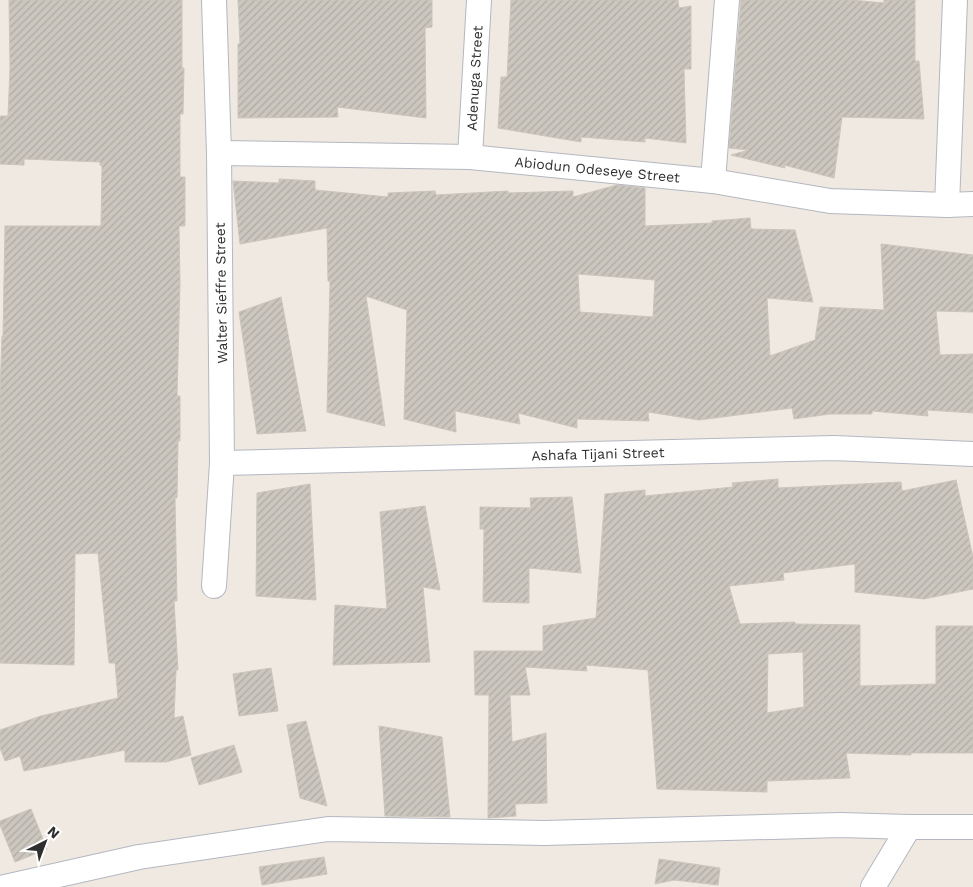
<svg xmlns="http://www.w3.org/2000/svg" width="973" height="887" font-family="'Work Sans',sans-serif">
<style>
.building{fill:url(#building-hatch);stroke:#cbc5ba;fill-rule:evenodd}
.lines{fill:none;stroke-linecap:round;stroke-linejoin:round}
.street-casing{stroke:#b4b7c1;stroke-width:26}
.street{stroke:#fff;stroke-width:24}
.labels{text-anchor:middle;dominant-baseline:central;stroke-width:4;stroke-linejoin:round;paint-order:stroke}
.street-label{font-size:14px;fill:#2e2e2e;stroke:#fff}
</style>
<defs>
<pattern id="building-hatch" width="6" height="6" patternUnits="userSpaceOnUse" patternTransform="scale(1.25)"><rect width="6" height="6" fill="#cbc7bf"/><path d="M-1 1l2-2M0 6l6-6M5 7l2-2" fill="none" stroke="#afaba4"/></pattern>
</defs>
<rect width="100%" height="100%" fill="#efe9e1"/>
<g class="building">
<polygon points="9,0 182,0 182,68 184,68 183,114 180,114 180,177 185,177 185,226 179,226 180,283 177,396 180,396 180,441 178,441 177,498 175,498 177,601 174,601 178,670 176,670 174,718 183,716 191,755 166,762 125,762 125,750 24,771 20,756 5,761 0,748 0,730 41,716 118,698 115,663 109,663 98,553 75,554 74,665 0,663 0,393 2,336 3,336 5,226 101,226 102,166 100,165 100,162 24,159 24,165 0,164 0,116 8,116 10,68"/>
<polygon points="238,0 432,0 432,27 425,28 426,118 337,107 338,117 238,118 238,44 240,44"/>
<polygon points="511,0 678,0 679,8 691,6 691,69 684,69 686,143 645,138 645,142 581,137 581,142 498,128 501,77 507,77"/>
<polygon points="741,0 852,0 884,3 884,0 915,0 915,61 919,61 924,119 842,117 834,178 784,165 785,168 731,155 749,150 729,148"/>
<path d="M 279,179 L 315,181 L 315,190 L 388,197 L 388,193 L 435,191 L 436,195 L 508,191 L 508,193 L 573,191 L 573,197 L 617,185 L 645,188 L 645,226 L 712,223 L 712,221 L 750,218 L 751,229 L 795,230 L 813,302 L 767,298 L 770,356 L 815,340 L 820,307 L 884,310 L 881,244 L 973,255 L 973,312 L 936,311 L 940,355 L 973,354 L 973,413 L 927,410 L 928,416 L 872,411 L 872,414 L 830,414 L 794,419 L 792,408 L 699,420 L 648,412 L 649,421 L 577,419 L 577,428 L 518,413 L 520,424 L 455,411 L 456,432 L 404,419 L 407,310 L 366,296 L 385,426 L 327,412 L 330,282 L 328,281 L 327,228 L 240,244 L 233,181 L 279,183 ZM 578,274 L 655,280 L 653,317 L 580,312 Z"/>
<polygon points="281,297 306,431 257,434 239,312"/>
<path d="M 778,479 L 778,488 L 901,482 L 902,491 L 956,480 L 973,557 L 973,589 L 924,599 L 855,592 L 855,564 L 783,573 L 784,580 L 729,586 L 740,624 L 795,622 L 795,624 L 860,625 L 860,686 L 936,684 L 936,626 L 973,626 L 973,753 L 911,753 L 911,755 L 846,753 L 850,778 L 767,781 L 767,792 L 657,789 L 648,670 L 586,665 L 587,671 L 525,667 L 530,695 L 510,695 L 512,742 L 546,733 L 547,803 L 515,804 L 516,816 L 488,818 L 489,695 L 475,695 L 474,651 L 543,651 L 543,626 L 596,618 L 605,494 L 645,490 L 645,496 L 733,487 L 732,483 ZM 803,652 L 804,707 L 767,713 L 768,654 Z"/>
<polygon points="310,484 316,600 256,596 257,493"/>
<polygon points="572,497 581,573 529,568 529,603 483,602 484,529 480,529 480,507 531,508 530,498"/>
<polygon points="425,506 440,590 423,587 430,662 333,665 335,605 387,609 380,512"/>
<polygon points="271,668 278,711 239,716 233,674"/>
<polygon points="306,721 327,806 300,798 287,725"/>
<polygon points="379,726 442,737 450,817 385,816"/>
<polygon points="234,745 242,772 199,785 191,758"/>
<polygon points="31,809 47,849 15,862 0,825 0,821"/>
<polygon points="324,857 327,874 262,885 259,867"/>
<polygon points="659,859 720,868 718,885 674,880 655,884"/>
</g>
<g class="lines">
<g class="street-casing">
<g id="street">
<path id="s1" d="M 219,153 L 470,157 L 713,181 L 830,201 L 947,205 L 973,204"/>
<path id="s2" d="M 470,157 L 479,0"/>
<polyline points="713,181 727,0"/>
<polyline points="947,205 955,0"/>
<path id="s3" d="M 222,463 L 834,448 L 973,454"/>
<polyline points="214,586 222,463 219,153 214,0"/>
<polyline points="5,887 139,857 328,829 544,833 841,825 909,827 973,827"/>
<polyline points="873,887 909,827"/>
</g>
</g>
<use href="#street" class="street"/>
</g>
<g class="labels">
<g class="street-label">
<text stroke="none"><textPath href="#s2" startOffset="79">Adenuga Street</textPath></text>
<text stroke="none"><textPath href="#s1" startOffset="379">Abiodun Odeseye Street</textPath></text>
<text transform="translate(221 293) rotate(-91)">Walter Sieffre Street</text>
<text stroke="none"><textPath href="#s3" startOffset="376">Ashafa Tijani Street</textPath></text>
</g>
</g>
<g transform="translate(45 842) rotate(42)" stroke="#ffffff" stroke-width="4" paint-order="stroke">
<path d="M0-4L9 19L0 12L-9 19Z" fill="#2e2e2e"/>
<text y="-8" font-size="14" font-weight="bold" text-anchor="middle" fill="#2e2e2e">N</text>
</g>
</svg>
